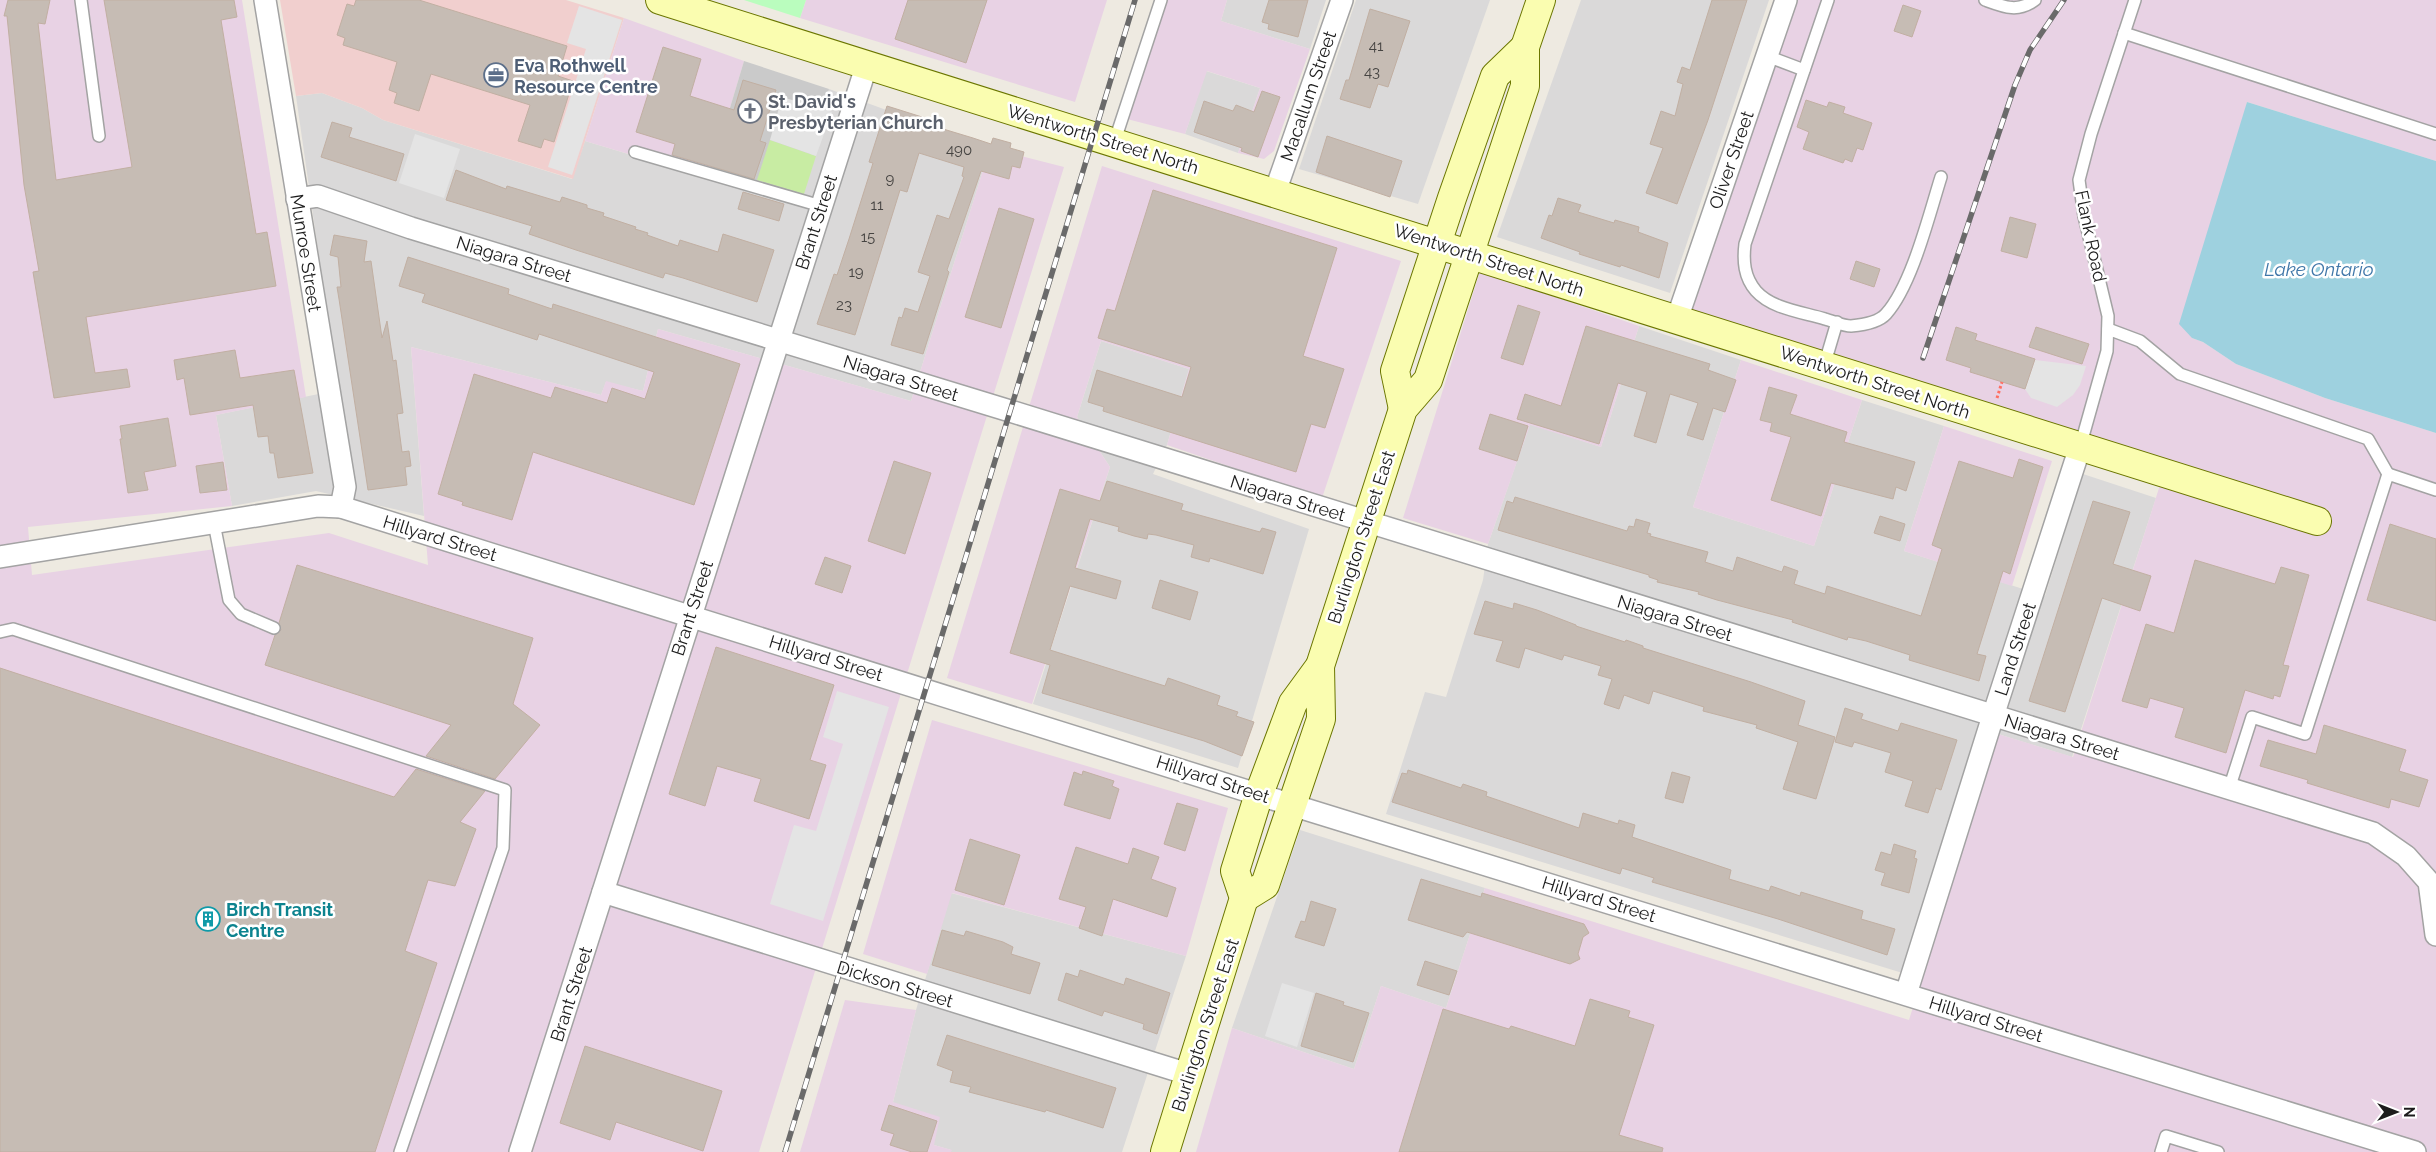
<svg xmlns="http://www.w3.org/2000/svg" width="2436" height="1152" font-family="Raleway,sans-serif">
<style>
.residential{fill:#dad9d9}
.commercial{fill:#f1cfce}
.industrial{fill:#e8d2e4}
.religious{fill:#cacaca}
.grass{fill:#c8eca3}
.park{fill:#bafdbe}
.parking{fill:#e4e4e4}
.water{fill:#9ed1df}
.building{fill:#c6bcb4;stroke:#c1afa2}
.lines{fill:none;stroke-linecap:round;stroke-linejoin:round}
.lane-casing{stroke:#a3a3a3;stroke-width:14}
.street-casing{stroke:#a3a3a3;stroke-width:24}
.secondary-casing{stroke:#6b7600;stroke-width:30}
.path{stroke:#ff6f61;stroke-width:3;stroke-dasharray:2.5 2.5;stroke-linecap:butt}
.lane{stroke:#fff;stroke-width:11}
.street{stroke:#fff;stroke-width:21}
.secondary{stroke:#fafdb0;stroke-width:28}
.rail-casing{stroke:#6a6a6a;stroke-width:5.5}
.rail{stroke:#fff;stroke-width:4;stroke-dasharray:11;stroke-linecap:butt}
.labels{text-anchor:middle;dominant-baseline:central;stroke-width:5;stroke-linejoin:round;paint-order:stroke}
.number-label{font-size:15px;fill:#464442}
.service-label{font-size:18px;font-weight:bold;fill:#4e5e75;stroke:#fff;text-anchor:start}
.street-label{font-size:18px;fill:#1c1c1c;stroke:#fff}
.worship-label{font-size:18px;font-weight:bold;fill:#5b616d;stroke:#fff;text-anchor:start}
.culture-label{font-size:18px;font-weight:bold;fill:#0d838f;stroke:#fff;text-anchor:start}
.water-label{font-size:19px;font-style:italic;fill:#4077a9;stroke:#fff}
</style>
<rect width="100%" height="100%" fill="#eeeae1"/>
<g class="residential">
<polygon points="1227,0 1326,0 1310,49 1221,21"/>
<polygon points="1356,0 1490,0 1418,204 1299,169"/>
<polygon points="1581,0 1769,0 1670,293 1497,237"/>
<polygon points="1206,71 1260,88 1238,153 1185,134"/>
<polygon points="829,89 990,148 911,401 658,329 643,391 606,382 601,395 411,347 424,516 316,491 232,506 216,415 338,390 296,96 322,93 362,108 383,120 572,179 585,141 795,204"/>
<polygon points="1639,326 1741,360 1693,507 1814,546 1862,400 1944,426 1904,551 2045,596 2083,474 2156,498 2072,757 1998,734 1922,979 1386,814 1425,692 1446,697 1483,580 1488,544 1530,424 1601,447"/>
<polygon points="1101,341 1189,369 1167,445 1153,474 1309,529 1238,768 1033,704 1110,467 1077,417"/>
<polygon points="1300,830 1485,888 1446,1008 1381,986 1354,1069 1232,1028"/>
<polygon points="951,893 1186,956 1122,1152 951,1152 951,1150 934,1145 893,1102 916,1010"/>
</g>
<polygon class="commercial" points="280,0 566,0 624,18 573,179 383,120 362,108 322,93 296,96"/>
<g class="industrial">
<polygon points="0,0 242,0 306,397 216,415 232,506 28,527 32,575 329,533 428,565 411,347 601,395 606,381 643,391 658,329 911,401 990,148 1064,167 759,1152 0,1152"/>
<polygon points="806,0 1107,0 1075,102 800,18"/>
<polygon points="1166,0 1227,0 1221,21 1310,49 1274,151 1264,159 1238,153 1260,88 1207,71 1185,134 1127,119"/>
<polygon points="1798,0 2436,0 2436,161 2247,102 2192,338 2203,342 2236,364 2325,398 2436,433 2436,1152 1196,1152 1232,1028 1354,1069 1381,986 1446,1008 1485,888 1909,1020 1998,734 2073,757 2168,460 1692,311"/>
<polygon points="624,18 744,61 709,178 585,141"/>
<polygon points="1102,166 1401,261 1322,498 1167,445 1189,369 1101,341 1077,417 1110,467 1032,704 947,678"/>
<polygon points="1480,271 1639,326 1601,447 1530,425 1488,544 1403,518"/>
<polygon points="1741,360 1862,400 1814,546 1693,507"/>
<polygon points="1944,426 2052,461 2012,586 1904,551"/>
<polygon points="932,720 1228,808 1186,956 952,893 927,974 863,954"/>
<polygon points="845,1000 916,1010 893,1102 940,1117 934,1145 952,1150 951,1152 800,1152"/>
</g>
<polygon class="religious" points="744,61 829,89 796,204 709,178"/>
<polygon class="grass" points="770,140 816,156 804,194 757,180"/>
<polygon class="park" points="744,0 806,0 800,18"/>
<g class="parking">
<polygon points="579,6 622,20 572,175 548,167 586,49 567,43"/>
<polygon points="782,97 832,112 816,156 770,140"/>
<polygon points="415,134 460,149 444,198 399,183"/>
<polygon points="2035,360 2086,366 2080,385 2073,395 2057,407 2031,398 2025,389"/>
<polygon points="837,691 889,707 823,921 770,904 794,825 816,831 843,744 823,737"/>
<polygon points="1282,983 1314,993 1297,1047 1265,1036"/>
</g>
<polygon class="water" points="2247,102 2436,161 2436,433 2325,398 2236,364 2203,342 2192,338 2179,324"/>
<g class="building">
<polygon points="8,0 50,0 45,24 38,23 56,180 132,167 104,0 234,0 237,17 221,20 256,234 267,232 276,286 86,317 95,373 127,369 130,387 54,398 33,272 39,271 24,185 7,16 4,16"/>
<polygon points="356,0 419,0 567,46 558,76 573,81 554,142 544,139 541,148 518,141 530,105 431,74 419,111 394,103 397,93 389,90 397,62 343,45 345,38 337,35 347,4 354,6"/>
<polygon points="908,0 987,0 966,63 895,39"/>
<polygon points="1269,0 1308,0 1298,37 1268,29 1269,24 1262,22"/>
<polygon points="1712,0 1747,0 1708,120 1677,204 1646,193 1663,148 1650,144 1661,111 1675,116 1683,84 1677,82 1682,67 1690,70"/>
<polygon points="1903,5 1921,11 1912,37 1894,31"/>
<polygon points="1370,9 1410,21 1388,87 1378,84 1370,108 1340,99 1346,80 1349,80"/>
<polygon points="663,47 701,59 690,96 734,110 743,80 776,90 760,141 766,143 754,179 672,155 675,144 636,132"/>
<polygon points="1262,91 1280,97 1258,157 1241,151 1242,148 1194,132 1204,101 1233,111 1236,105 1254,112"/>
<polygon points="1806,100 1827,107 1829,102 1845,107 1843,113 1872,123 1863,150 1857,148 1852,162 1845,159 1843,163 1803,149 1809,132 1797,127"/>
<polygon points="887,106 922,117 920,122 973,138 991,144 993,138 1011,143 1010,148 1024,152 1020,168 1012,166 1009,179 981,171 947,270 949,272 923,354 891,345 899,317 902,318 905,308 918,312 930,276 918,272 937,215 949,219 964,177 962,176 964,167 919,153 907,192 900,190 855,335 817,324 834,274 837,275 849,239 873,163 869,162"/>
<polygon points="332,122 352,128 349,137 404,154 396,181 321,157"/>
<polygon points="1327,136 1402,161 1390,197 1316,172"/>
<polygon points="456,170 506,189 507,186 560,202 562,197 587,205 587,208 604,213 603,216 636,227 635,229 648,233 647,235 678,246 680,240 718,252 723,234 774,250 757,302 683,278 665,273 663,278 576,250 529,234 532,226 446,200"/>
<polygon points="1153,190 1337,248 1303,356 1344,369 1325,428 1311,424 1296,472 1103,411 1104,407 1088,402 1097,370 1182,397 1191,367 1098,338 1107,309 1115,311"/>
<polygon points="743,192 784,204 779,221 738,209"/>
<polygon points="1558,198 1581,205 1578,212 1614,223 1615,220 1639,227 1638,232 1668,243 1659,278 1621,265 1620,267 1579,254 1580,252 1541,238 1549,215 1552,216"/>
<polygon points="999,208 1034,219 1001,328 965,317"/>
<polygon points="2010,217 2036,224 2027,258 2001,251"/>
<polygon points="334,235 367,241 364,262 371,261 382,338 387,321 393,361 396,360 403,413 397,414 402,452 409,451 411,466 405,467 407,485 368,490 339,299 337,287 341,287 338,257 330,255"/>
<polygon points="408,257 509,289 508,294 552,309 553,304 740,364 694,505 533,452 512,520 462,505 463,502 438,494 474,374 551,398 555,387 607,403 612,388 645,399 654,372 539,334 537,340 422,302 425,294 399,286"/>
<polygon points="1856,261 1880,269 1874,287 1850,279"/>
<polygon points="1518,305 1540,312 1523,365 1501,358"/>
<polygon points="1586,326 1710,364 1708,370 1736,380 1725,412 1713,408 1703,440 1687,435 1698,403 1670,394 1656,443 1634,436 1647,392 1618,383 1599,444 1517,419 1525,394 1561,406"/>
<polygon points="1956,327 1977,334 1975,340 2035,359 2025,389 1970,372 1971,368 1946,360"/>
<polygon points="2036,327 2089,344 2082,364 2029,347"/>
<polygon points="235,350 240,378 294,370 313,473 278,478 274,453 270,453 268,436 258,437 253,405 190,415 184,378 177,380 174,360"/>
<polygon points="1769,387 1797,395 1790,414 1847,432 1844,442 1915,462 1906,491 1896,487 1893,499 1831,483 1821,516 1771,500 1791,437 1770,431 1772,423 1760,420"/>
<polygon points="1490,414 1528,426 1517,461 1479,449"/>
<polygon points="168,418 176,466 144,472 148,490 128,493 120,439 122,439 120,426"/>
<polygon points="2019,459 2043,467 2010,574 2003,571 1977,654 1986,656 1979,681 1909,660 1910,655 1866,641 1848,637 1847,640 1792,622 1793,620 1717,600 1698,594 1699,592 1657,582 1658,580 1649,577 1649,575 1498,530 1507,501 1513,503 1515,497 1627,531 1629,526 1634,527 1636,519 1650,523 1647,533 1651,534 1650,536 1708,552 1705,562 1733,571 1737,557 1782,572 1784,566 1798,571 1794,584 1825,594 1827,586 1921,616 1942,549 1932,545 1959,461 2013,478"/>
<polygon points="894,461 931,473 905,554 868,541"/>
<polygon points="223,462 227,490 200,493 196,466"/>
<polygon points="1107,481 1183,504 1181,510 1260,532 1262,528 1276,532 1263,574 1210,558 1209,562 1191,557 1194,545 1156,535 1148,534 1147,539 1134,536 1118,531 1119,527 1090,519 1075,568 1121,581 1116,599 1070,586 1050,650 1165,686 1168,678 1220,696 1217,705 1238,712 1236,716 1254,722 1242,756 1204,741 1042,693 1050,665 1010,653 1060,489 1100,501"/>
<polygon points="2093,501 2130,512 2113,564 2151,576 2140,611 2102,598 2065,712 2029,701"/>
<polygon points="1880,516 1905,524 1900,541 1874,533"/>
<polygon points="2390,524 2436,539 2436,621 2367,600"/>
<polygon points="825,557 851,566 842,593 815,584"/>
<polygon points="2195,560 2275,584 2281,567 2309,575 2283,665 2289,666 2280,697 2274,695 2273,699 2245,690 2226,753 2175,737 2184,708 2150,698 2147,708 2122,701 2146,624 2174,633"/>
<polygon points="297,565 533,638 513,704 540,725 495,779 426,756 451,725 265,665 275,635 281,630 279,623"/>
<polygon points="1160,580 1198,592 1190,620 1152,608"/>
<polygon points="1485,601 1513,609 1514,603 1537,610 1576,625 1576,626 1625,642 1626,640 1643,646 1643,648 1751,682 1805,701 1798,725 1835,737 1816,799 1783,789 1798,742 1756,728 1757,725 1703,711 1704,707 1653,691 1649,704 1624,695 1619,709 1604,704 1612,679 1598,675 1601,666 1564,655 1562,660 1525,648 1519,668 1496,661 1503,641 1474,634"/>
<polygon points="716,647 834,685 810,760 826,765 809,819 754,801 761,779 717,766 705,806 669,794"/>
<polygon points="0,668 394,797 416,769 485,791 460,822 476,829 455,886 428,880 405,951 437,963 375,1152 0,1152"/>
<polygon points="1845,708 1863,714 1861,719 1898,731 1901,723 1957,740 1941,790 1936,788 1928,813 1905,806 1913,781 1885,772 1891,753 1854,742 1852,747 1835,742"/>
<polygon points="2324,725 2406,750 2399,771 2428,780 2419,807 2391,799 2389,808 2307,783 2308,780 2260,766 2268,740 2316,754"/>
<polygon points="1408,770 1461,788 1463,784 1487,792 1486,796 1579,828 1583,813 1618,824 1619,820 1635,825 1632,837 1731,870 1729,879 1769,891 1771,886 1800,896 1801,892 1863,911 1861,919 1895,929 1887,955 1778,919 1652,882 1654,878 1622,868 1620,874 1392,802 1402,773 1407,774"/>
<polygon points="1083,771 1114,781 1112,786 1119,789 1110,819 1064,805 1074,772 1082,775"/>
<polygon points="1672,772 1690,777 1683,803 1665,798"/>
<polygon points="1177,803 1198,809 1185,851 1164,844"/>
<polygon points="970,839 1020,855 1004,905 955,890"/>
<polygon points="1894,844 1916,851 1914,858 1917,859 1909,893 1881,885 1885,873 1875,870 1881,852 1891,855"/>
<polygon points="1076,847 1128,864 1133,848 1159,857 1151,879 1176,888 1167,917 1113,899 1102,936 1079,928 1086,907 1059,899"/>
<polygon points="1421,879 1481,897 1482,893 1584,924 1589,933 1583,937 1578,954 1580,959 1570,964 1467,932 1463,937 1408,920"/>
<polygon points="1311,901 1336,909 1324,946 1295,937 1301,921 1305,922"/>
<polygon points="942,930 964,936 966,931 1003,942 1013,947 1011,954 1040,963 1030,994 932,965"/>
<polygon points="1425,961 1457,971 1449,995 1417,985"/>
<polygon points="1080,970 1124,985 1126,978 1170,993 1157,1034 1143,1029 1144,1024 1104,1011 1102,1016 1058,1000 1066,973 1078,977"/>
<polygon points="1316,993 1344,1002 1343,1005 1369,1013 1353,1062 1301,1046"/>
<polygon points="1590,999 1630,1011 1628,1017 1654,1025 1619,1135 1663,1148 1662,1152 1399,1152 1443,1009 1509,1029 1511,1026 1575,1046"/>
<polygon points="947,1035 1116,1088 1103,1128 1046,1110 1045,1112 969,1092 971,1087 950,1082 953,1071 937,1065"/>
<polygon points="585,1046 722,1091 703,1151 616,1122 610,1140 560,1123"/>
<polygon points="889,1105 937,1121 927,1152 912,1152 890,1145 894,1134 881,1130"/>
</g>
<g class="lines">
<g class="lane-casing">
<g id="lane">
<polyline points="81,0 99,136"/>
<path d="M 1828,0 L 1745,244 C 1743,261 1744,277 1756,291 C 1772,309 1802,312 1825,319 C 1833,321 1843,326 1851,326 C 1862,325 1878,323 1886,314 C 1912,285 1929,215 1941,177"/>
<path d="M 1985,0 C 2004,7 2018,13 2035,0"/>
<polyline points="2124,33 2436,134"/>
<polyline points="1767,56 1804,70"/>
<polyline points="1114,143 1161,0"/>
<polyline points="635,152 821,206"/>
<polyline points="2108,329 2140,341 2180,374 2368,439 2388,474"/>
<polyline points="1824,366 1837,322"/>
<polyline points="2080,447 2107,351 2108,316 2084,216 2079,180 2091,134 2135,0"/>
<polyline points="214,523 229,600 241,614 274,628"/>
<polyline points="0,632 13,629 505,790 503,848 400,1152"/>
<polyline points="2229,789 2252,717 2305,734 2388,474 2436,490"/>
<polyline points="2161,1152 2166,1136 2218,1152"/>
</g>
</g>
<g class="street-casing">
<g id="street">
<polyline points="265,0 345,487 341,507"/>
<polyline points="1275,192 1342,0"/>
<polyline points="297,199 318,196 411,228 1010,411 2373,833 2406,856 2429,882 2436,935"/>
<polyline points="1677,319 1786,0"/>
<polyline points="0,557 318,506 341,507 1292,805 2415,1152"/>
<polyline points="603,892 1188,1074"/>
<polyline points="1906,994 1993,716 2080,447"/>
<polyline points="520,1152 867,64"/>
</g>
</g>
<g class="secondary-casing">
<g id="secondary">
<polyline points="660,0 2317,521"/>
<polyline points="1403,409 1395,371 1452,198 1495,76 1525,47"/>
<polyline points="1244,898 1265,885 1321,719 1320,666"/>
<polyline points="1165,1152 1244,898 1235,871 1259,794 1293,703 1320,666 1403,409 1428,380 1525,86 1525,47 1541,0"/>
</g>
</g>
<polyline class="path" points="1997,398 2002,382"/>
<use href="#lane" class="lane"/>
<use href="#street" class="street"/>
<use href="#secondary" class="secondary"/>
<g class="rail-casing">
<g id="rail">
<polyline points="1923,358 2015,85 2030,50 2064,0"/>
<polyline points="785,1152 1135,0"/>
</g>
</g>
<use href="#rail" class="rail"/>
</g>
<defs>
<g id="office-ring" transform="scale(1.25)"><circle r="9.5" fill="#fff" stroke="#5c6f8a" stroke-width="1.5"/><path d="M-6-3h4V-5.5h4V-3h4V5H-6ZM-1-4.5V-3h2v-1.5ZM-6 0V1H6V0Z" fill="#5c6f8a"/></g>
<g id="church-ring" transform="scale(1.25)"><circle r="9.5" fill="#fff" stroke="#6b7280" stroke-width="1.5"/><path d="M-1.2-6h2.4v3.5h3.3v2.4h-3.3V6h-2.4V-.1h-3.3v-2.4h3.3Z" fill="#6b7280"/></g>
<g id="building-ring" transform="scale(1.25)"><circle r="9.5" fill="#fff" stroke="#0f9aa8" stroke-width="1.5"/><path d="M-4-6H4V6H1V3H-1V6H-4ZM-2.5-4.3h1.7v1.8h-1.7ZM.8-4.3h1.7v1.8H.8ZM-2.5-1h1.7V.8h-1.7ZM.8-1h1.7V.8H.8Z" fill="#0f9aa8"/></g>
</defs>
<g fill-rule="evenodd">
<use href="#office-ring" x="496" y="75"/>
<use href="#church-ring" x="750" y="111"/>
<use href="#building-ring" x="208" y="919"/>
</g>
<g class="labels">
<g class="number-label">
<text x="1376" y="46">41</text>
<text x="1372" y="72">43</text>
<text x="959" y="150">490</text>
<text x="890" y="179">9</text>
<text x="877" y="205">11</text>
<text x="868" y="237">15</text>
<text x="856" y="272">19</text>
<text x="844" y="305">23</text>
</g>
<g class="service-label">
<text x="514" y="65">Eva Rothwell<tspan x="514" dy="21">Resource Centre</tspan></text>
</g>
<g class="street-label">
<text transform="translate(1308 96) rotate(-71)">Macallum Street</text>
<text transform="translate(1103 139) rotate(17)">Wentworth Street North</text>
<text transform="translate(1731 160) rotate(-71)">Oliver Street</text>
<text transform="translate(816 222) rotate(-72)">Brant Street</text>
<text transform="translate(2091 236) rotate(78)">Flank Road</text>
<text transform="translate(306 253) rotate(81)">Munroe Street</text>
<text transform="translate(514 259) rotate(17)">Niagara Street</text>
<text transform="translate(1489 260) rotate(18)">Wentworth Street North</text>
<text transform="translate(901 378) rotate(17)">Niagara Street</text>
<text transform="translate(1875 382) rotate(18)">Wentworth Street North</text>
<text transform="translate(1288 498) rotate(17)">Niagara Street</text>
<text transform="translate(1361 537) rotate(-72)">Burlington Street East</text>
<text transform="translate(440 538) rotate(17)">Hillyard Street</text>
<text transform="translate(692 608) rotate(-72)">Brant Street</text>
<text transform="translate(1675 618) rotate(17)">Niagara Street</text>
<text transform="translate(2015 649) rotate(-72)">Land Street</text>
<text transform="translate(826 658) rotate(17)">Hillyard Street</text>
<text transform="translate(2062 737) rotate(17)">Niagara Street</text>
<text transform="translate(1213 779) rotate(18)">Hillyard Street</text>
<text transform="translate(1599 899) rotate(17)">Hillyard Street</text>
<text transform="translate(895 984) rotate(17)">Dickson Street</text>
<text transform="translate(571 994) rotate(-72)">Brant Street</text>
<text transform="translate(1986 1019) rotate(17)">Hillyard Street</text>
<text transform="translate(1205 1025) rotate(-72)">Burlington Street East</text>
</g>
<g class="worship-label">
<text x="768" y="101">St. David's<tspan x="768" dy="21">Presbyterian Church</tspan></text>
</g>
<g class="culture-label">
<text x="226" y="909">Birch Transit<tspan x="226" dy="21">Centre</tspan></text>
</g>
<g class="water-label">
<text x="2319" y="269">Lake Ontario</text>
</g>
</g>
<g transform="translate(2396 1112) rotate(90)" stroke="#ffffff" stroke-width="4" paint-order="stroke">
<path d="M0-4L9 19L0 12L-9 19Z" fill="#1c1c1c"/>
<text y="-8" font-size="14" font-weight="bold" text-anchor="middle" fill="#1c1c1c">N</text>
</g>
</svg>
